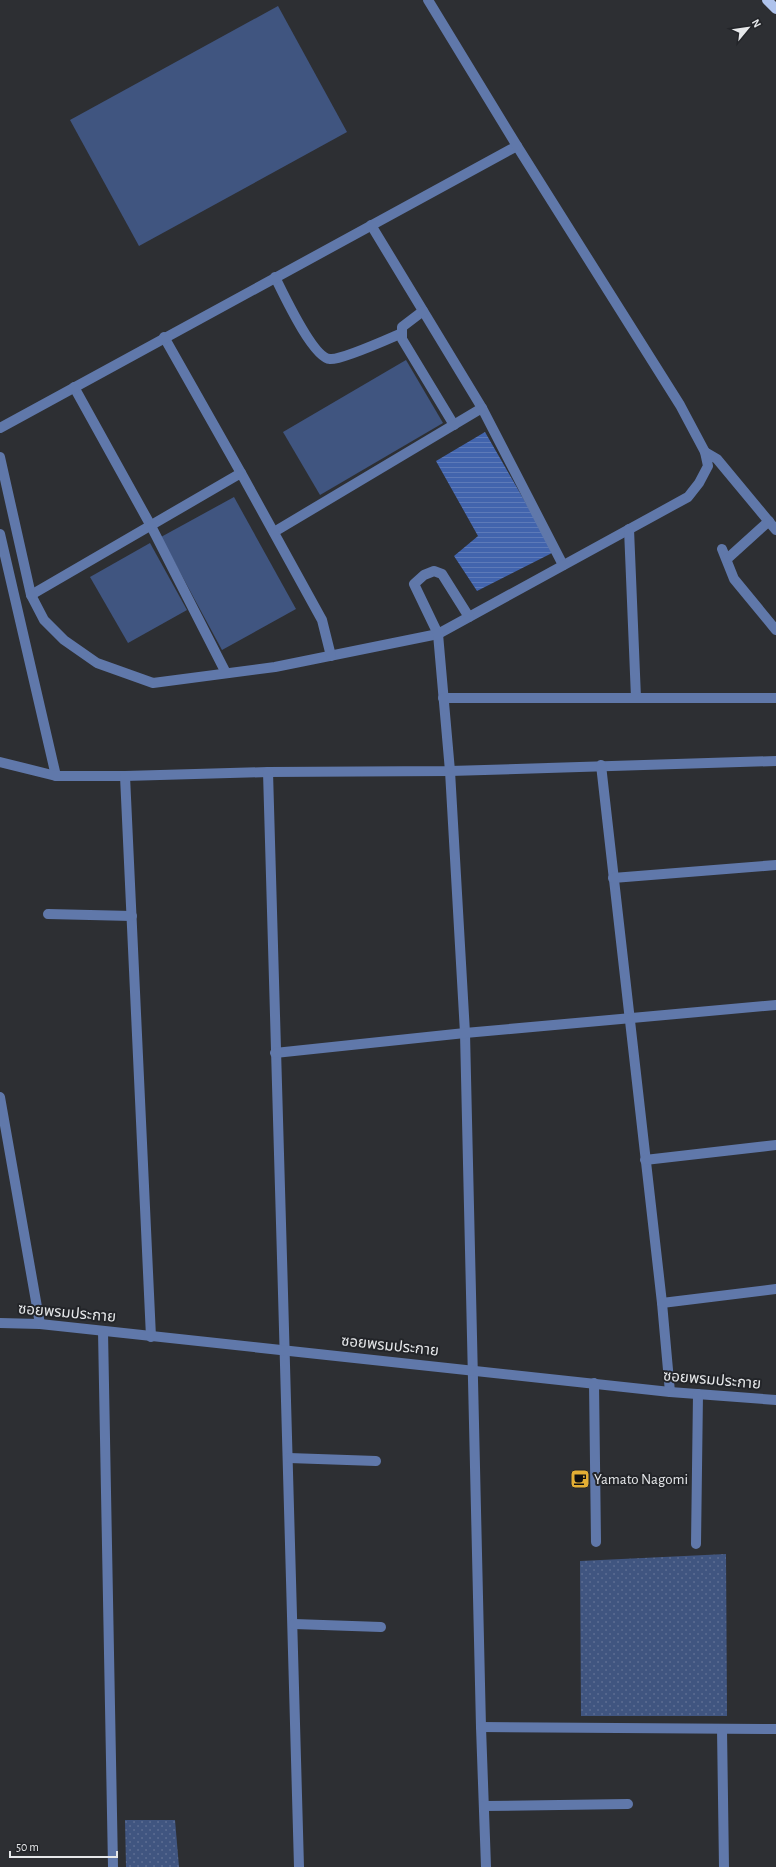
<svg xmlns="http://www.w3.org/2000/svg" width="776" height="1867" font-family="'Alegreya Sans','Noto Sans Thai',sans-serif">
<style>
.green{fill:url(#green-dots)}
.pitch{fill:#405580}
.water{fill:url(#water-rules)}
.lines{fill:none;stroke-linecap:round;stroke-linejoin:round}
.minor{stroke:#6078aa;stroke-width:10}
.major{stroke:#afc3ec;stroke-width:10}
.labels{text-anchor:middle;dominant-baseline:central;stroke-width:4;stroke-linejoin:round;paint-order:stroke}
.street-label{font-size:15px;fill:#e6e8ea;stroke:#232529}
.poi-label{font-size:15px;fill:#e6e8ea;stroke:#232529;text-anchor:start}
</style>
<defs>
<pattern id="green-dots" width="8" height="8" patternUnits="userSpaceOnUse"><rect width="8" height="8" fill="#405580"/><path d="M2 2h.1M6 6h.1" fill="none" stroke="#5c6d92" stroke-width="1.8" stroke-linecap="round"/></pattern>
<pattern id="water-rules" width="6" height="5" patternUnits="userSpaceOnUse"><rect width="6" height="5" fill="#4264ad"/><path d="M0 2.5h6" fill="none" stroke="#5d7ab8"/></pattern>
</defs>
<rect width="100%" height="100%" fill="#2d2f33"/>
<g class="green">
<polygon points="726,1554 727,1716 581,1716 580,1561"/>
<polygon points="125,1820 175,1820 179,1867 126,1867"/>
</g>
<g class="pitch">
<polygon points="278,6 347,132 139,246 70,120"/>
<polygon points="406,360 443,423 320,495 283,432"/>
<polygon points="234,497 296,609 222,650 161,537"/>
<polygon points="150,543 187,610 128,643 90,577"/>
</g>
<polygon class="water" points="485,432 554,552 477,591 454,556 478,536 436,461"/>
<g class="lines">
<g class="minor">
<polyline points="371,225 482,408 563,565"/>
<path d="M 275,277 C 283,293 313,358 330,359 C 342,360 388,339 402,333"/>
<polyline points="423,311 402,327 402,339 454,425"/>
<polyline points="164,337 241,473"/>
<polyline points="74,387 151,526 226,673"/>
<polyline points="0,428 517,146"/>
<polyline points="705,452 717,459 776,530"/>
<polyline points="0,457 31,595 44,620 64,640 97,663 153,683 275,667 438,634 688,497 699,483 708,466 705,452 680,405 517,146 428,0"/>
<polyline points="629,529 636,698"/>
<polyline points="274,532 482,408"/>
<polyline points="0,534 56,776"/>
<polyline points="722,549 734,579 776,630"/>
<polyline points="727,559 769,521"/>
<polyline points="31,595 241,473 322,620 331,656"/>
<polyline points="469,617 442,574 434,571 424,575 414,584 438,634 450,771 465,1033 481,1727 486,1867"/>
<polyline points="443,698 776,698"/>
<polyline points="0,762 56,776 125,776 268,772 450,771 776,761"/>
<polyline points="601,765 662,1303 670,1392"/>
<path d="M 268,772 C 277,1137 291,1502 299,1867"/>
<polyline points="125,776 151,1337"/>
<polyline points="613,878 776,865"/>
<polyline points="48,914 132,916"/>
<polyline points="275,1053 465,1033 776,1005"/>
<polyline points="0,1097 40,1324"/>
<polyline points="645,1160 776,1145"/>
<polyline points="662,1303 776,1289"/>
<polyline points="0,1323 40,1324 670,1392 776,1400"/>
<polyline points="103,1331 113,1867"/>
<polyline points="594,1383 596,1542"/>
<polyline points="289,1458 376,1461"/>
<polyline points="696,1544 698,1394"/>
<polyline points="294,1624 381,1627"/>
<polyline points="481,1727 776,1729"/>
<polyline points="722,1729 724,1867"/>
<polyline points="484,1806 628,1804"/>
</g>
<polyline class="major" points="767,0 776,9"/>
</g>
<defs>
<g id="cafe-square" transform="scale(1)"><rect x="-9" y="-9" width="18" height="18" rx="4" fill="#e3ae34" stroke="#232529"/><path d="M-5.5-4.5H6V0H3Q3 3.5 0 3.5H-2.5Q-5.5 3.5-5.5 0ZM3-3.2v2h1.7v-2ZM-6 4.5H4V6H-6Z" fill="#111"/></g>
</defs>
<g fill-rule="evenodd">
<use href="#cafe-square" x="580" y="1479"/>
</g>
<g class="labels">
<g class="street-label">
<text transform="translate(67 1313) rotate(5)">ซอยพรมประกาย</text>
<text transform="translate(390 1346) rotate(6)">ซอยพรมประกาย</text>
<text transform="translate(712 1380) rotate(5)">ซอยพรมประกาย</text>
</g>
<g class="poi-label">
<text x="594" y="1479">Yamato Nagomi</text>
</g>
</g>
<g transform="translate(748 28) rotate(61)" stroke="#232529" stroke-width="3" paint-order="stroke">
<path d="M0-3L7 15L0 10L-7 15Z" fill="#e6e8ea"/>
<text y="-6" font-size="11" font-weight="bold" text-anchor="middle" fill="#e6e8ea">N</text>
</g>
<path d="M10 1851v6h107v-6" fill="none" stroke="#e6e8ea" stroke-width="2"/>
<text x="16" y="1851" font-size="12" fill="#e6e8ea" stroke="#232529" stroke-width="3" paint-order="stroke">50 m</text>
</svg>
